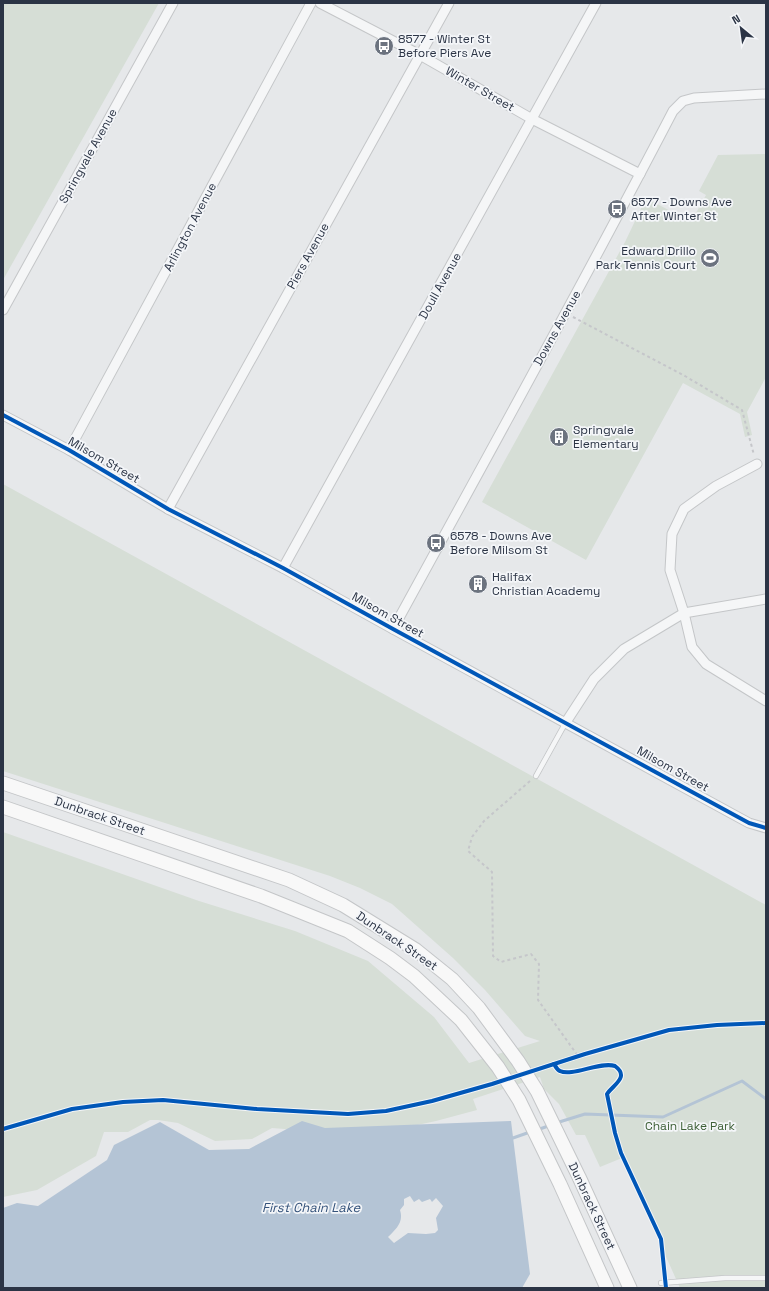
<svg xmlns="http://www.w3.org/2000/svg" width="769" height="1291" font-family="'Space Grotesk',sans-serif">
<rect width="100%" height="100%" fill="#e6e8ea"/>
<g fill="#d6ded6">
<polygon points="3,3 159,3 3,280"/>
<polygon points="766,154 766,377 747,412 752,435 745,437 740,414 683,383 586,560 482,502 625,242 646,198 691,222 706,195 699,191 718,155"/>
<polygon points="3,484 766,905 766,1288 680,1288 622,1158 600,1167 585,1135 576,1135 559,1104 544,1089 540,1077 473,1099 477,1110 436,1121 403,1128 297,1130 272,1128 252,1139 215,1141 178,1123 158,1120 150,1120 128,1132 104,1132 96,1156 37,1190 3,1197 3,832 199,901 295,931 368,961 434,1017 469,1063 540,1041 525,1036 485,990 453,958 392,904 360,888 330,876 3,771"/>
</g>
<path fill="#b4c4d5" fill-rule="evenodd" d="M302,1121L325,1128L511,1121L530,1274L522,1288H3V1208L17,1203L38,1206L107,1160L114,1145L160,1122L209,1150L249,1149ZM410,1196L414,1202L419,1199L422,1202L430,1199L432,1202L436,1198L443,1206L436,1218L438,1230L435,1233L426,1234L408,1233L394,1243L388,1237C396,1229 404,1222 400,1210L404,1205V1199Z"/>
<g fill="none" stroke-linecap="round" stroke-linejoin="round">
<g stroke="#b4c4d5" stroke-width="3">
<polyline points="556,1123 585,1114 663,1117 742,1081 766,1099"/>
<polyline points="537,1130 551,1125"/>
<polyline points="513,1138 530,1132"/>
</g>
<defs>
<g id="lane">
<polyline points="536,776 566,722"/>
<polyline points="661,1283 725,1278 766,1278"/>
</g>
<g id="street">
<polyline points="320,3 420,55 532,119 640,174"/>
<polyline points="3,310 173,3"/>
<polyline points="3,415 69,450 168,509 283,568 393,629 749,823 766,828"/>
<polyline points="69,450 311,3"/>
<polyline points="757,464 716,486 684,509 672,534 670,570 684,613 692,647 706,664 766,701"/>
<polyline points="168,509 449,3"/>
<polyline points="283,568 596,3"/>
<path d="M393,629C487,457 582,286 673,111L683,101L694,98L766,94"/>
<polyline points="566,722 594,679 624,649 684,613 766,599"/>
</g>
<g id="secondary">
<polyline points="3,783 289,880 343,905 416,950 452,979 479,1008 518,1061 537,1091 579,1177 630,1288"/>
<polyline points="3,807 261,896 348,931 390,958 414,976 461,1020 498,1067 519,1100 560,1184 607,1288"/>
</g>
</defs>
<use href="#lane" stroke="#c4c6c8" stroke-width="6"/>
<use href="#street" stroke="#c4c6c8" stroke-width="11"/>
<use href="#secondary" stroke="#c4c6c8" stroke-width="15"/>
<g stroke="#c5c6ca" stroke-width="2" stroke-dasharray="3 3" stroke-linecap="butt">
<polyline points="573,317 685,376 742,410 754,455"/>
<polyline points="530,781 484,821 472,837 468,851 492,872 493,956 501,962 531,954 539,964 538,1000 578,1056"/>
</g>
<use href="#lane" stroke="#f5f6f7" stroke-width="4.5"/>
<use href="#street" stroke="#f5f6f7" stroke-width="9"/>
<use href="#secondary" stroke="#f8f8f8" stroke-width="13"/>
<defs>
<g id="cycleway">
<polyline points="3,415 69,450 168,509 283,568 393,629 749,823 766,828"/>
<path d="M554,1064C556,1067 557,1070 560,1071C572,1077 600,1061 615,1066C630,1077 613,1085 607,1094L615,1133L621,1153L661,1239L666,1288"/>
<polyline points="3,1129 72,1109 123,1102 163,1100 257,1109 348,1114 386,1111 432,1101 492,1084 585,1054 669,1030 717,1025 766,1023"/>
</g>
</defs>
<use href="#cycleway" stroke="#f4f6f9" stroke-width="6"/>
<use href="#cycleway" stroke="#0057b8" stroke-width="4"/>
</g>
<defs>
<symbol id="bus-disc" viewBox="-11 -11 22 22"><circle r="9.5" fill="#6c737f" stroke="#f4f6f9"/><path d="M-5-6H5V4H4V6H2V4H-2V6H-4V4H-5ZM-3.5-4V0h7V-4ZM-3.5 1.2v1.5H-2V1.2ZM2 1.2v1.5H3.5V1.2Z" fill="#fff"/></symbol>
<symbol id="stadium-disc" viewBox="-11 -11 22 22"><circle r="9.5" fill="#6c737f" stroke="#f4f6f9"/><path d="M0-5a6.5 5 0 1 0 0 10a6.5 5 0 1 0 0-10ZM-3.5-1.8h7v3.6h-7Z" fill="#fff"/></symbol>
<symbol id="building-disc" viewBox="-11 -11 22 22"><circle r="9.5" fill="#6c737f" stroke="#f4f6f9"/><path d="M-4-6H4V6H1V3H-1V6H-4ZM-2.5-4.3h1.7v1.8h-1.7ZM.8-4.3h1.7v1.8H.8ZM-2.5-1h1.7V.8h-1.7ZM.8-1h1.7V.8H.8Z" fill="#fff"/></symbol>
</defs>
<g fill-rule="evenodd">
<use href="#bus-disc" x="373" y="35" width="22" height="22"/>
<use href="#bus-disc" x="606" y="198" width="22" height="22"/>
<use href="#stadium-disc" x="699" y="247" width="22" height="22"/>
<use href="#building-disc" x="548" y="426" width="22" height="22"/>
<use href="#bus-disc" x="425" y="532" width="22" height="22"/>
<use href="#building-disc" x="467" y="573" width="22" height="22"/>
</g>
<g text-anchor="middle" stroke-width="3.5" stroke-linejoin="round" paint-order="stroke">
<g font-size="12" fill="#2b3445" stroke="#f4f6f9" text-anchor="start">
<text x="398" y="43">8577 - Winter St<tspan x="398" dy="14">Before Piers Ave</tspan></text>
<text x="631" y="206">6577 - Downs Ave<tspan x="631" dy="14">After Winter St</tspan></text>
<text x="696" y="255" text-anchor="end">Edward Drillo<tspan x="696" dy="14">Park Tennis Court</tspan></text>
<text x="573" y="434">Springvale<tspan x="573" dy="14">Elementary</tspan></text>
<text x="450" y="540">6578 - Downs Ave<tspan x="450" dy="14">Before Milsom St</tspan></text>
<text x="492" y="581">Halifax<tspan x="492" dy="14">Christian Academy</tspan></text>
</g>
<g font-size="12" fill="#2b3445" stroke="#f4f6f9">
<text transform="translate(480 89) rotate(30)" y="4">Winter Street</text>
<text transform="translate(88 156) rotate(-61)" y="4">Springvale Avenue</text>
<text transform="translate(190 227) rotate(-62)" y="4">Arlington Avenue</text>
<text transform="translate(308 256) rotate(-61)" y="4">Piers Avenue</text>
<text transform="translate(440 286) rotate(-61)" y="4">Doull Avenue</text>
<text transform="translate(557 328) rotate(-61)" y="4">Downs Avenue</text>
<text transform="translate(104 460) rotate(30)" y="4">Milsom Street</text>
<text transform="translate(388 615) rotate(29)" y="4">Milsom Street</text>
<text transform="translate(673 769) rotate(29)" y="4">Milsom Street</text>
<text transform="translate(100 816) rotate(19)" y="4">Dunbrack Street</text>
<text transform="translate(397 941) rotate(34)" y="4">Dunbrack Street</text>
<text transform="translate(592 1206) rotate(65)" y="4">Dunbrack Street</text>
</g>
<g font-size="12" fill="#3f6138" stroke="#f4f6f9">
<text x="690" y="1130">Chain Lake Park</text>
</g>
<g font-size="13" font-style="italic" fill="#34527a" stroke="#f4f6f9">
<text x="311" y="1212">First Chain Lake</text>
</g>
</g>
<rect width="769" height="1291" fill="none" stroke="#2b3445" stroke-width="8"/>
<g transform="translate(741 28) rotate(331)" stroke="#f4f6f9" stroke-width="3" paint-order="stroke">
<path d="M0-3L7 15L0 10L-7 15Z" fill="#2b3445"/>
<text y="-6" font-size="11" font-weight="bold" text-anchor="middle" fill="#2b3445">N</text>
</g>
</svg>
